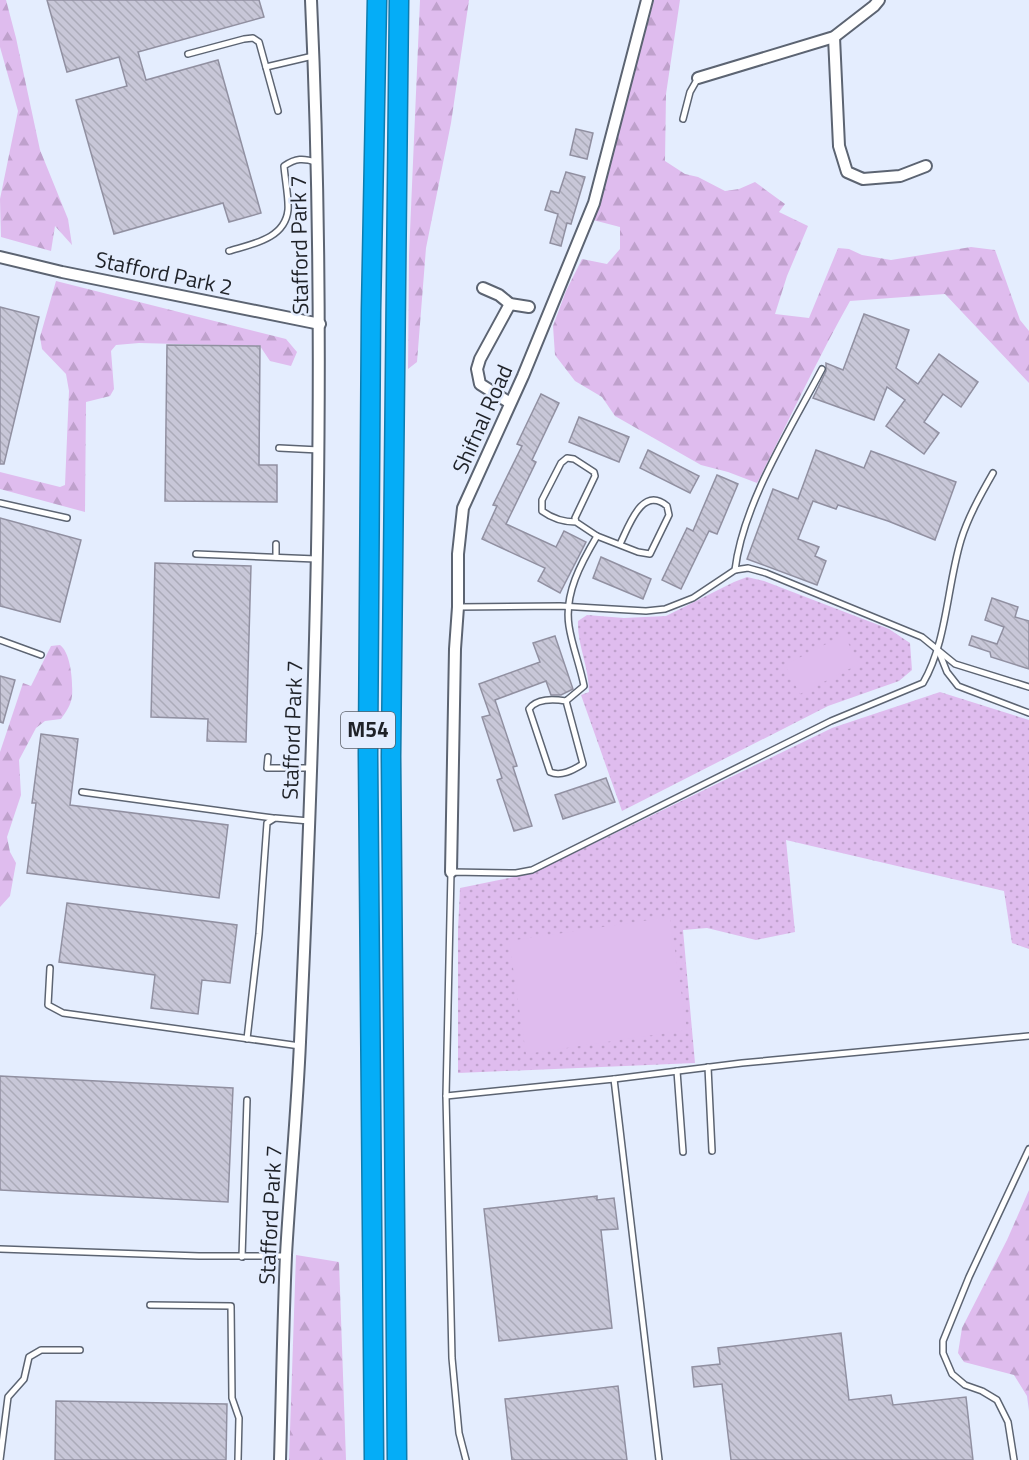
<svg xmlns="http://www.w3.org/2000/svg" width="1029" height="1460" font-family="'Titillium Web',sans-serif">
<defs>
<pattern id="forest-firs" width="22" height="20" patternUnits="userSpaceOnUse" patternTransform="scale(1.5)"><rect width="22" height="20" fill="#dfbcee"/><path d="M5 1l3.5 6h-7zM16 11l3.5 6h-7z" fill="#bfa1cc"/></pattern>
<pattern id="park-dots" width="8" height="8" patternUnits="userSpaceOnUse" patternTransform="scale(1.5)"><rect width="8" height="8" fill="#dfbcee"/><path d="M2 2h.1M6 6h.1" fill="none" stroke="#bfa1cc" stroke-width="1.8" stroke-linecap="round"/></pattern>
<pattern id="building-back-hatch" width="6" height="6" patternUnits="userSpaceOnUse" patternTransform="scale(1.5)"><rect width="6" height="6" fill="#c8c7d8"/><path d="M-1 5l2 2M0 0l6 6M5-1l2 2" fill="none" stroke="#ababb9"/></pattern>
</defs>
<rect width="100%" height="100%" fill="#e4edfe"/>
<g fill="url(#forest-firs)">
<polygon points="0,0 6,0 16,38 40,150 68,219 72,245 55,226 51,251 1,237 0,199 18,111 0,47"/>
<polygon points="420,0 469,0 451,123 426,248 417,362 408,369 409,255"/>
<path d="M654,0H680L666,94L665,161L685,174L698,177L725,191L739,189L755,182L785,204L779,212L808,226L787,276L775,314L809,318L838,248L849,249L862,255L891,260L971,247L995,250L1020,320L1029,331V383L945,294L850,301C817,360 788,422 757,483L728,472L701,465L615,416L602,397L575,381L555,355L553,326L566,291L582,259L607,264L620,249V227L593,220Z"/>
<polygon points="56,281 286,339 297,352 291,366 270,361 260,346 139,343 116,345 111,351 114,389 110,396 86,402 85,512 0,489 0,472 60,487 65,485 69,391 66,374 42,349 40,337"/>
<path d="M60,645C71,653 73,682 72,696C71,705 66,712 61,719L45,721L36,728L19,760L21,795L7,837L10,852L16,863L10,896L0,907V752L23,683L31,686L51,646Z"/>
<polygon points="1029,1190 1029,1411 1027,1396 1014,1375 964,1362 958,1353 962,1328 1007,1240"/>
<polygon points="296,1255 339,1262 346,1460 289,1460"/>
</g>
<g fill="url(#park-dots)">
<path d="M747,577L764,581L889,629L910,643L912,670L899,681L828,706L622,811L581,695L589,692C589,666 577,645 578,621L587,615L624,618L666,616L734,582Z"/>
<polygon points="940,692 1029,720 1029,949 1012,943 1004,891 786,840 795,932 756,940 707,928 683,930 695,1063 458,1073 458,930 460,888 533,873 832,728"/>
</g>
<g fill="#dfbcee">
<polygon points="844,635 859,664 800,694 785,665"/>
<polygon points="670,917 687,1030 526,1054 509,941"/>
</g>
<g fill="url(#building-back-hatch)" stroke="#9190a1" stroke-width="1.5">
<polygon points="47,0 259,0 264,17 138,52 146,80 218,60 261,213 229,222 223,203 114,234 76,100 127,86 119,57 67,72"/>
<polygon points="576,129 593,133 587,159 570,155"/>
<polygon points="566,172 585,177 571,224 567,223 561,246 550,243 558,214 545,210 551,191 559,193"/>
<polygon points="0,307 39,317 4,464 0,464"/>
<polygon points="864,314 909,330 896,368 918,384 939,354 978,382 961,407 943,394 924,422 939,433 924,454 886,426 905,400 887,387 874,420 813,398 826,371 826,363 843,370"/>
<polygon points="167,345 260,346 259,465 277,465 277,502 165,501"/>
<polygon points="541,394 559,403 532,460 536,462 506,524 556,547 564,531 586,542 560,593 538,581 545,568 482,539 497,506 493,505 522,446 517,444"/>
<polygon points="579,417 629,437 619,462 569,442"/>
<polygon points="648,450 699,476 690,493 640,468"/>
<polygon points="816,450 864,468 871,451 956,482 935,540 888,521 838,505 836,509 813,501 798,539 819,547 815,556 826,561 817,585 747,559 773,489 798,499"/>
<polygon points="717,475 738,484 717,534 709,531 681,589 662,580 687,528 693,531"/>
<polygon points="0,518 81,540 60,622 0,606"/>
<polygon points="601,557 651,579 643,599 593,578"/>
<polygon points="155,563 251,566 246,742 207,741 208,719 151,717"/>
<polygon points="992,598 1018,607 1015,617 1029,621 1029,669 991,657 990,652 969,645 972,636 997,644 1004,627 985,620"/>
<polygon points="555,636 573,689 561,695 551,695 546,681 495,700 517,766 513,767 532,826 514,831 497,780 502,778 482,717 490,715 479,684 540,662 533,643"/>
<polygon points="0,676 15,680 3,723 0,722"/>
<polygon points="41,734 78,739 70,805 228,825 219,898 27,873 36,803 32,803"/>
<polygon points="606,778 615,802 563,819 555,795"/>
<polygon points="67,903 237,925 230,983 202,980 198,1014 151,1008 155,975 59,962"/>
<polygon points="0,1076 233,1088 228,1202 0,1190"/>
<polygon points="597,1196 597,1200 614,1198 618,1229 601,1230 612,1328 499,1341 484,1209"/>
<polygon points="841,1333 849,1400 891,1395 893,1405 966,1397 973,1460 731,1460 722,1384 694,1387 692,1367 720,1364 718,1348"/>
<polygon points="618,1386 627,1460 512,1460 505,1399"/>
<polygon points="56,1401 227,1404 226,1460 55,1460"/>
</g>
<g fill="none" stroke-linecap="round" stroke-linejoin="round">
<defs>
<g id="service">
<polyline points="188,54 244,39 253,38 259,42 278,111"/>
<polyline points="266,67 313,56"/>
<polyline points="683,119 690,92 698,78"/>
<path d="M229,251C252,244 285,239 288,210C289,199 285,179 284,166C296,158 303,158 316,162"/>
<polyline points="279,448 319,450"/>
<polyline points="0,503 67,518"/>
<path d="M597,536L638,552L650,554L669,515L667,506C642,485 629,526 620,544"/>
<polyline points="196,554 316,559"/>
<polyline points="276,557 276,544"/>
<path d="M735,570C743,503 791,428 822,369"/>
<polyline points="458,607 560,606 646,611 665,609 693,598 735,570 748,568 766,573 922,637 955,664 1029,687"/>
<polyline points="0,640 41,655"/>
<polyline points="939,652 947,672 958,686 1029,713"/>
<path d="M566,701C553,699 537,698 529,709L550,772C561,777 573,770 583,764L566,701L584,686C580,665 572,646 569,626C564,594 581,563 597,536L576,522L575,518L595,476L594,472L574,459L567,458L561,463L542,500V511C553,519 563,522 576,522"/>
<polyline points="268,757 267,768 310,768"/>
<polyline points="82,792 273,818"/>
<polyline points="50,968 48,1005 63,1013 300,1046"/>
<polyline points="247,1039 259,934 267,823 275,818 309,821"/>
<polyline points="708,1067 712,1151"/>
<polyline points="677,1071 683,1152"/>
<polyline points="614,1079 742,1063 1029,1036"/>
<polyline points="446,1096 614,1079 659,1460"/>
<polyline points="0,1249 199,1256 286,1256"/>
<polyline points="242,1257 247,1100"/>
<polyline points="150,1305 231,1306 232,1398 239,1418 238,1460"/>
<polyline points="0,1460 8,1397 24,1379 29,1357 41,1350 80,1350"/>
<path d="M466,1460L459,1433L452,1358L446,1096L451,872L516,873L532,870L831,721L923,683C947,642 947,586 961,540C968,517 981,494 993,473"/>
<polyline points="1014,1460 1008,1422 997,1400 982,1391 965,1385 952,1374 943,1353 943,1341 969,1277 1029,1149"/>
</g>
<g id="minor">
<polyline points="834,37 839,146 847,172 863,179 900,176 926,166"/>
<polyline points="698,78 834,37 874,6 879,0"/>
<polyline points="0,257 62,272 320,324"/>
<polyline points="483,288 499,295 510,304 529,307"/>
<polyline points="510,304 480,359 477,369 480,384 510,403"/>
<polyline points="451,872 455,649 458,607 458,554 463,508 523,376 594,203 647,0"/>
<path d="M280,1460C282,1392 283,1323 286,1255C290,1184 297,1113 300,1042C316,695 327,347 311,0"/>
</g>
<g id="motorway">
<polyline points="374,1460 368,754 371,311 377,0"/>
<polyline points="397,1460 391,756 399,0"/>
</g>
</defs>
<use href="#service" stroke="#5c6472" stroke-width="8"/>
<use href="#minor" stroke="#5c6472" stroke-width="14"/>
<use href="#motorway" stroke="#0e7caf" stroke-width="21"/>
<use href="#service" stroke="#fff" stroke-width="5"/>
<use href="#minor" stroke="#fff" stroke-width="10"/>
<use href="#motorway" stroke="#05adf7" stroke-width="18"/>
</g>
<g text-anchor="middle" stroke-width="5" stroke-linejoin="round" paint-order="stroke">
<rect fill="#e4edfe" stroke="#5a5f68" stroke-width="1.5" x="341" y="712" width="54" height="36" rx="4.5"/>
<g font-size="21" font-weight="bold" fill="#1f2228">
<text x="368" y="737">M54</text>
</g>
<g font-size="22" fill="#1f2228" stroke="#e4edfe">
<text transform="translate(299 245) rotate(-91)" y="8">Stafford Park 7</text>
<text transform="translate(164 273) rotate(12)" y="8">Stafford Park 2</text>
<text transform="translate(482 419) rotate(-66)" y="8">Shifnal Road</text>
<text transform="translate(292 730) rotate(-88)" y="8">Stafford Park 7</text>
<text transform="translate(270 1215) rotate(-87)" y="8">Stafford Park 7</text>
</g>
</g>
</svg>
